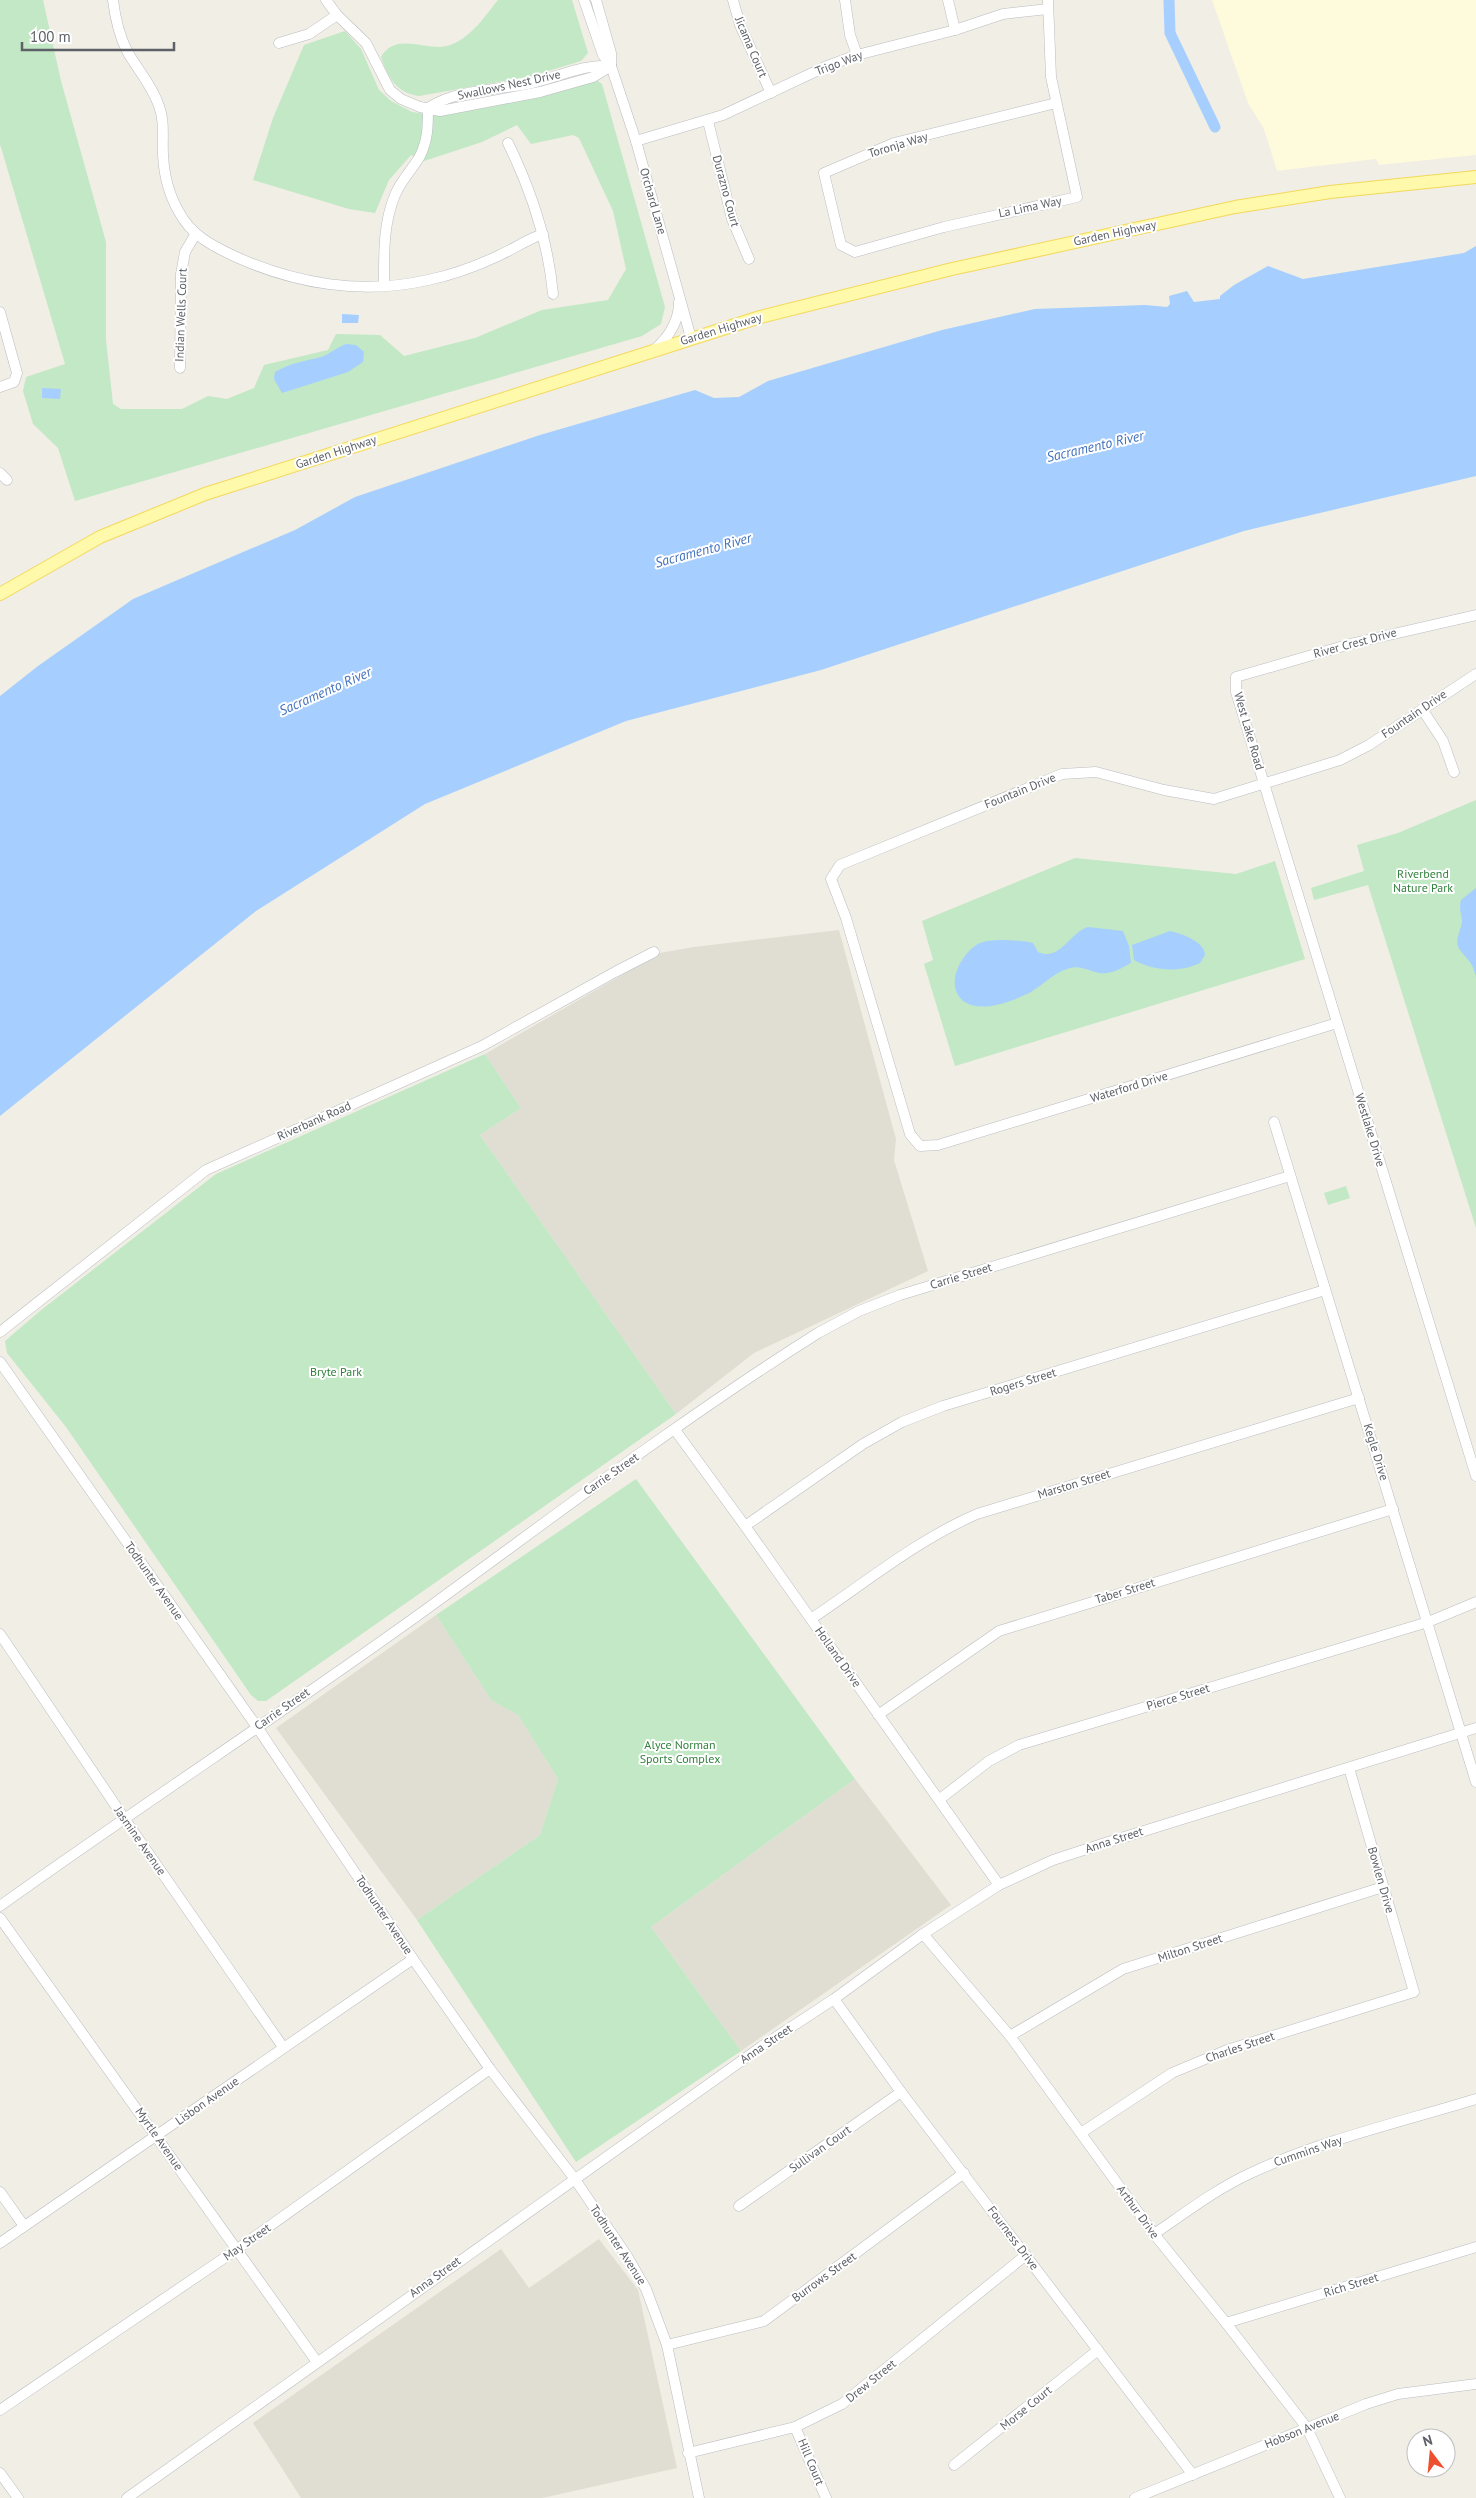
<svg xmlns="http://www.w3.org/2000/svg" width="1476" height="2498" font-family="'PT Sans',sans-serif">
<rect width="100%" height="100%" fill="#f0eee5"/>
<polygon fill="#fefadc" points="1212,0 1476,0 1476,155 1379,165 1376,159 1277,171 1264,129 1248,103"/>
<g fill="#e0ded3">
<polygon points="839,930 896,1139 894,1160 928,1271 754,1353 676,1414 480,1135 521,1108 485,1054 660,953 694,947"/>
<polygon points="436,1615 491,1700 518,1715 558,1779 540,1835 417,1920 276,1728"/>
<polygon points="855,1779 951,1905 741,2051 651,1927"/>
<polygon points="599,2239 638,2290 677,2468 542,2498 301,2498 253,2423 501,2249 529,2288"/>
</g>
<g fill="#c2e8c5">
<polygon points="0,0 43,0 61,81 106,242 106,340 113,404 121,409 182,409 208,396 227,399 254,388 264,365 328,350 336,334 380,335 404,356 475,338 542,310 608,300 626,269 613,211 579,138 573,135 531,144 517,125 482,142 424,161 411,155 389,180 375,213 349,209 253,180 273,118 304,45 345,31 361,49 379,90 391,101 412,112 439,116 591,82 598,81 602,84 665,307 661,324 642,336 75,501 58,448 33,424 23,391 26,377 65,364 0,144"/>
<path d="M498,0H572L588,53L581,61L532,76L419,96C396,93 388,77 381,57C397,29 430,55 453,44C473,35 485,16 498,0Z"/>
<polygon points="1476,800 1476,1228 1368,885 1314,900 1311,888 1364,871 1357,845 1398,833"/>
<polygon points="1075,858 1236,874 1275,861 1305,959 955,1066 924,964 933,960 922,921"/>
<polygon points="485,1054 521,1108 480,1135 676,1414 266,1701 258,1701 251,1695 66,1427 7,1353 5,1341 40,1311 216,1174"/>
<polygon points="1346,1186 1350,1198 1328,1205 1324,1193"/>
<polygon points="636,1479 855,1779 651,1927 741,2051 576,2162 417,1920 540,1835 558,1779 518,1715 491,1700 436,1615"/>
</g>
<g fill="#a6cfff">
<polygon points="1476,246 1476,476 1244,531 821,670 626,721 425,804 256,911 0,1116 0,696 38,666 133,599 295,530 355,497 540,435 695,390 714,398 739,397 768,381 942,330 1035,309 1145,305 1167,307 1170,304 1169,296 1187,291 1194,302 1220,299 1220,296 1234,285 1268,266 1303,279 1464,253"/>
<polygon points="342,314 359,315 358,323 342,323"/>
<path d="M346,344L356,345L364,352L363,362L348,372L282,393L274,379L275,372C290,363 305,361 321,357C330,354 337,347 346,344Z"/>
<polygon points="42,388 61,389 60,399 42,398"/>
<path d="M1476,888V977C1472,961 1469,962 1460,950C1453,940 1462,930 1462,920C1461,913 1459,908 1461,900Z"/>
<path d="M1088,927L1123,931L1129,946L1131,963C1121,968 1112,975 1099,973C1089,971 1081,965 1070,968C1055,972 1044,984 1031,992C1013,1001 980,1015 962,1000C944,983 963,951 980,943C991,938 1022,940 1033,943L1038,952C1060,962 1070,932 1088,927Z"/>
<path d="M1170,931C1182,934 1204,941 1205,955L1200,963C1180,973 1153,971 1134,960L1132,945Z"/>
</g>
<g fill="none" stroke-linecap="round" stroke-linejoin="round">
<polyline stroke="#a6cfff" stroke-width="11" points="1169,0 1170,33 1215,127"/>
<defs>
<g id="minor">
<path d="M113,0C115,17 119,35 127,51C137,69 152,85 159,106C165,122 162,138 163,155C164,175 169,195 179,212C191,235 211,245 234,256C295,284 362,295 428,280C452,275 477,266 500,255C515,248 528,239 543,234"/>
<polyline points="326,0 337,15 366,43 390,90 401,99 420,107 440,111 540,92 593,77 611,66"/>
<polyline points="584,0 603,55 611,66 636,141 691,338"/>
<polyline points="596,0 611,53 611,66"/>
<polyline points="733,0 740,25 771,93"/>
<polyline points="845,0 850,35 857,55"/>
<polyline points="948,0 955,30"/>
<polyline points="1048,0 1051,77 1077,197 944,227 855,252 841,245 824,173 894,143 1056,103"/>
<polyline points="279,43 309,34 337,15"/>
<path d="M428,108C457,89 499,90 532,83C559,77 583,64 611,66"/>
<polyline points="708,121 732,219 749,259"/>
<polyline points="636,141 723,115 827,66 857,55 955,30 1003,14 1048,9"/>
<path d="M508,143C532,192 548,240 553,294"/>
<path d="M384,285C384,254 383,224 395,195C401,180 412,170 420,156C428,140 428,125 428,108"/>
<polyline points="0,312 17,373 14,382 0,387"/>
<path d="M654,350C669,337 679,322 679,302"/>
<polyline points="180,368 181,274 185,252 195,235"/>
<polyline points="0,473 7,480"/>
<polyline points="1476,615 1354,643 1236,677 1236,692 1476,1476"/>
<polyline points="1422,709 1443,741 1454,772"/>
<polyline points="1337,1023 938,1145 920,1146 910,1134 846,918 831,879 840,865 1062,774 1096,772 1164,790 1214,799 1340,760 1369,745 1476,674"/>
<polyline points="1274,1122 1476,1782"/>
<polyline points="0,1332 206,1170 482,1046 615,972 654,952"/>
<polyline points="0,1362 257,1727 413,1959 490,2069 574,2178 627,2256 646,2289 667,2345 699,2498"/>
<polyline points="675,1430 745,1526 999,1885"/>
<polyline points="745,1526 863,1444 902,1422 943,1406 1325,1290"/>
<path d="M811,1619C865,1583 917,1540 977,1514L1359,1398"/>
<polyline points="0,1634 124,1818 283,2047"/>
<polyline points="878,1715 999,1631 1393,1509"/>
<polyline points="940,1799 989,1761 1019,1745 1428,1622 1476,1602"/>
<path d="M0,1906C141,1805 287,1710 428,1608C557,1514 683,1418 818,1333L859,1311L900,1295L1290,1176"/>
<polyline points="0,1918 317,2362"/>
<polyline points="923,1934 1010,2036 1154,2234 1226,2323 1307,2428 1340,2498"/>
<polyline points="834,1999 901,2092 1193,2475"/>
<polyline points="1010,2036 1123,1969 1383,1887"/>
<polyline points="1081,2133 1172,2073 1227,2050 1414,1992 1349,1768"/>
<polyline points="0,2192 24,2226"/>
<polyline points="739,2206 901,2092"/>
<path d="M1154,2234C1185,2213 1216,2189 1251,2173C1322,2140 1401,2122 1476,2099"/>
<polyline points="0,2243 413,1959"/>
<polyline points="1226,2323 1476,2247"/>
<polyline points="667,2345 764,2321 964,2173"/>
<polyline points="0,2410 236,2250 490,2069"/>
<polyline points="795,2427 826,2498"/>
<polyline points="688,2453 795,2427 842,2404 1026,2255"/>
<polyline points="954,2465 1098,2350"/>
<polyline points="0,2473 18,2498"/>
<polyline points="127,2498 761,2047 834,1999 923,1934 999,1885 1053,1860 1102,1844 1476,1728"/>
<polyline points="1135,2498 1366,2404 1398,2394 1476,2384"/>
</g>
<polyline id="major" points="0,594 100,537 205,494 760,317 952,269 1235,207 1330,192 1476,177"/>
</defs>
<use href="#minor" stroke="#babcc1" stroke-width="11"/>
<use href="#major" stroke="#f4d85a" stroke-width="14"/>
<use href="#minor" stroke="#fff" stroke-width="10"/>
<use href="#major" stroke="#fffaab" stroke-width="12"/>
</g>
<g text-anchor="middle" stroke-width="4" stroke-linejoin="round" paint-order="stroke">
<g font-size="12" fill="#5d6066" stroke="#fff">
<text transform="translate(751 47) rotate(67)" y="4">Jicama Court</text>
<text transform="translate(839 63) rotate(-21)" y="4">Trigo Way</text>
<text transform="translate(509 85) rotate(-12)" y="4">Swallows Nest Drive</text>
<text transform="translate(898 145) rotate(-17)" y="4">Toronja Way</text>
<text transform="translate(726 191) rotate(75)" y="4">Durazno Court</text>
<text transform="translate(653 201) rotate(74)" y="4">Orchard Lane</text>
<text transform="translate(1030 207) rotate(-12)" y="4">La Lima Way</text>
<text transform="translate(1115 233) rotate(-12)" y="4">Garden Highway</text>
<text transform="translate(181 315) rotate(-88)" y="4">Indian Wells Court</text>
<text transform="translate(721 329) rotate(-17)" y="4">Garden Highway</text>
<text transform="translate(336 452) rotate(-18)" y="4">Garden Highway</text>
<text transform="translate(1355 643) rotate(-15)" y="4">River Crest Drive</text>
<text transform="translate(1414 714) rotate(-34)" y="4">Fountain Drive</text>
<text transform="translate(1249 731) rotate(74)" y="4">West Lake Road</text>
<text transform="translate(1020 791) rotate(-22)" y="4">Fountain Drive</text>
<text transform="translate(1129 1087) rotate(-17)" y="4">Waterford Drive</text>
<text transform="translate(314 1121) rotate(-24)" y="4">Riverbank Road</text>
<text transform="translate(1370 1130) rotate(73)" y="4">Westlake Drive</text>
<text transform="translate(961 1276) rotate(-17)" y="4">Carrie Street</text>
<text transform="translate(1023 1382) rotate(-17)" y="4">Rogers Street</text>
<text transform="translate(1376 1452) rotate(73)" y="4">Kegle Drive</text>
<text transform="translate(611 1474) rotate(-35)" y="4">Carrie Street</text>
<text transform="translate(1074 1484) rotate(-17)" y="4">Marston Street</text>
<text transform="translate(154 1581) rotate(55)" y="4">Todhunter Avenue</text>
<text transform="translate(1125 1591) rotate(-17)" y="4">Taber Street</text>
<text transform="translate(838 1657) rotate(55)" y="4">Holland Drive</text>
<text transform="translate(1178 1697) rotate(-17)" y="4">Pierce Street</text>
<text transform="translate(282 1709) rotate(-35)" y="4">Carrie Street</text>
<text transform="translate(1114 1840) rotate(-18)" y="4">Anna Street</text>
<text transform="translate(140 1841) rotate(55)" y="4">Jasmine Avenue</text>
<text transform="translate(1381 1880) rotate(74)" y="4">Bowlen Drive</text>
<text transform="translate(384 1915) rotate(56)" y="4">Todhunter Avenue</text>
<text transform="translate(1190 1948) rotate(-18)" y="4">Milton Street</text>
<text transform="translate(766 2044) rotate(-34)" y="4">Anna Street</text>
<text transform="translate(1240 2047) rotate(-19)" y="4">Charles Street</text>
<text transform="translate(207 2101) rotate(-35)" y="4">Lisbon Avenue</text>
<text transform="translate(159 2139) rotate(55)" y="4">Myrtle Avenue</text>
<text transform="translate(820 2149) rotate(-35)" y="4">Sullivan Court</text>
<text transform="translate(1308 2151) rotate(-19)" y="4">Cummins Way</text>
<text transform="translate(1138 2212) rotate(54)" y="4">Arthur Drive</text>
<text transform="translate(1013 2238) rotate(53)" y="4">Fourness Drive</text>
<text transform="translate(247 2242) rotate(-35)" y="4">May Street</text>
<text transform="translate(618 2245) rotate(57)" y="4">Todhunter Avenue</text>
<text transform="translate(435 2277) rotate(-36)" y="4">Anna Street</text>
<text transform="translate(824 2277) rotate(-36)" y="4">Burrows Street</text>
<text transform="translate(1351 2285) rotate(-17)" y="4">Rich Street</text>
<text transform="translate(871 2381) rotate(-39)" y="4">Drew Street</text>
<text transform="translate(1026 2408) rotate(-39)" y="4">Morse Court</text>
<text transform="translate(1302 2430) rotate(-22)" y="4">Hobson Avenue</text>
<text transform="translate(811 2462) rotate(67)" y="4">Hill Court</text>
</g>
<g font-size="12" fill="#32813d" stroke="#fff">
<text x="1423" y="878">Riverbend<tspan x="1423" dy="14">Nature Park</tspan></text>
<text x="336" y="1376">Bryte Park</text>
<text x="680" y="1749">Alyce Norman<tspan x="680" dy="14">Sports Complex</tspan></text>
</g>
<g font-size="14" font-style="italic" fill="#4272bd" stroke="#fff">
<text transform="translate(1095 446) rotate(-13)" y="5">Sacramento River</text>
<text transform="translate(703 550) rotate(-15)" y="5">Sacramento River</text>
<text transform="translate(325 691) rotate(-24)" y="5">Sacramento River</text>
</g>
</g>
<g transform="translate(1431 2453) rotate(344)"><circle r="24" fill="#ffffff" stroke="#bebfc2"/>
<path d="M0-4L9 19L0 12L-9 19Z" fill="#ed502e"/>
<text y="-8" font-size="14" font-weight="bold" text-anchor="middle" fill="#5d6066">N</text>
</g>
<path d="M22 42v8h152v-8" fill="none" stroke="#5d6066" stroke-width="2.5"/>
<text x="30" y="42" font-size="15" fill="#5d6066" stroke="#ffffff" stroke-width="4" paint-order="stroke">100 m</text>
</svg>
